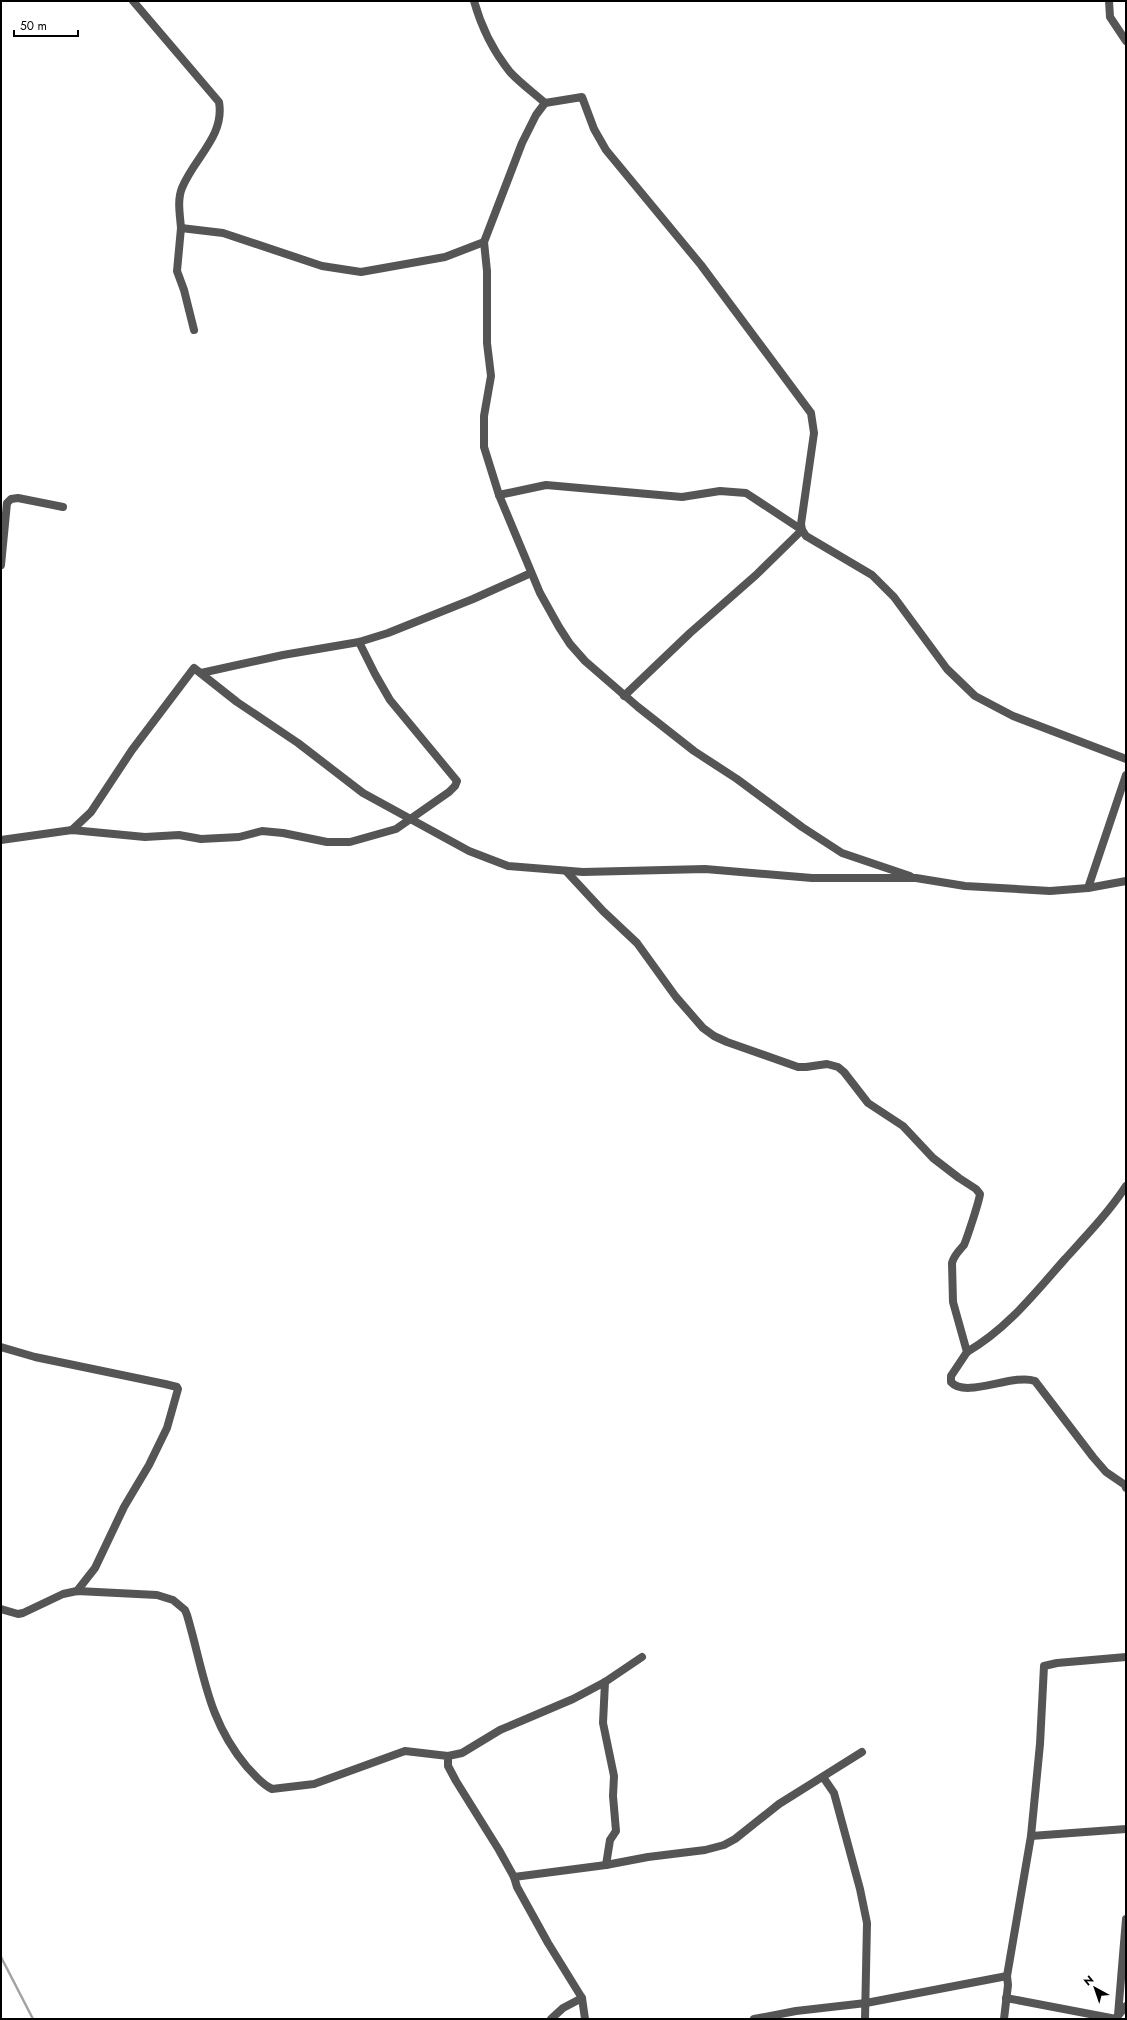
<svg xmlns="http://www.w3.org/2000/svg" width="1127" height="2020" font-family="Jost,sans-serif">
<rect width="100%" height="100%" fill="#fff"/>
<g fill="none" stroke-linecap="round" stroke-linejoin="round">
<polyline stroke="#a3a3a3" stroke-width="2.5" points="1,1957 33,2019"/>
<g stroke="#555" stroke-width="8">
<path d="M133,1L219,102C225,136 194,158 182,188C177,200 180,215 181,228"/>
<path d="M474,1C481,26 493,51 510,72C520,83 534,93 545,103L536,115L522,143L484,242L487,271V343L491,376L484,416V447L499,495L540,593L559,627L570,644L585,661L638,707L694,751L737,779L802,827L842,853L910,876"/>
<polyline points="1109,1 1110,17 1126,41"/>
<polyline points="545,103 582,97 594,129 606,150 701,265 811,413 814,433 801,524 802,530 806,536 872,575 894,597 947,669 975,696 1013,716 1126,759"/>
<polyline points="194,330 184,290 177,271 181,228 223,233 322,266 361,272 445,257 484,242"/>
<polyline points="499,495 546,485 682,497 720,491 746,493 802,530 756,575 690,633 624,696"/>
<polyline points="1,565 7,503 11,499 18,498 63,507"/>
<polyline points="201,673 283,655 359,642 388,633 473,599 531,573"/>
<polyline points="72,830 91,812 132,750 194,668 237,702 298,743 363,793 469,851 508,866 583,872 705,869 812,878 916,878 965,886 1050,891 1088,888 1126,881"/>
<polyline points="1,840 72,830 145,837 179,835 201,839 239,837 262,831 283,833 327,842 350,842 396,829 449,792 455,786 457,781 390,700 375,674 359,642"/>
<path d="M566,871L603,911L637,943L676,997L703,1028L714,1036L727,1042L798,1067H806L827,1064L838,1067L844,1072L868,1103L903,1126L933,1158L959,1178L976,1189L980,1194C979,1202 967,1238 964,1245C959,1251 954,1255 952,1263L953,1302L967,1352L951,1376V1382C966,1399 1013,1373 1035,1381L1093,1457L1106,1472L1125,1485L1126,1488"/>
<polyline points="1088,888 1126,775"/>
<polyline points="1,1347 35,1357 165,1384 177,1387 178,1389 167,1428 149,1465 124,1507 95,1568 77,1591"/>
<path d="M967,1352C1007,1329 1035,1293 1065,1259C1086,1236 1109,1212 1126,1186"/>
<path d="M1,1609L18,1614L23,1613L63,1594L77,1591L157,1595L173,1600L185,1610L187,1615C204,1672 207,1720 247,1767C255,1775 261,1784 272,1789L314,1784L405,1751L448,1756V1766L456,1781L499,1850L514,1877L517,1887L548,1943L582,1998L585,2019"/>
<polyline points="605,1682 603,1723 614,1776 613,1796 616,1831 610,1840 606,1865"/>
<polyline points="448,1756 462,1753 500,1730 573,1699 605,1682 642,1657"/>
<polyline points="823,1777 834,1793 860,1889 867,1923 865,2019"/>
<polyline points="1031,1836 1126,1829"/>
<polyline points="514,1877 606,1865 648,1857 705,1850 724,1845 735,1839 779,1804 862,1752"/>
<polyline points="1006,1998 1116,2019"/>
<polyline points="1118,2015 1126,1919"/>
<polyline points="1117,2017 1126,2006"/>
<polyline points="551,2019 563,2008 582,1998"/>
<polyline points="754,2019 796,2011 866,2003 1007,1976"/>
<polyline points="1004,2019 1008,1985 1007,1976 1031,1836 1040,1744 1044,1666 1057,1663 1126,1657"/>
</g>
</g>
<rect width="1127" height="2020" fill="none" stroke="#000000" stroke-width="4"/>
<g transform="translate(1095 1988) rotate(320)" stroke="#ffffff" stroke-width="3" paint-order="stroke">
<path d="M0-3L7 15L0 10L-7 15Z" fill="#000000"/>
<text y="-6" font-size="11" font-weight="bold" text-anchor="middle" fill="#000000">N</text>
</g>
<path d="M14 30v6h64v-6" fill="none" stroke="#000000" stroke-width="2"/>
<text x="20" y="30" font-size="12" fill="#000000" stroke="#ffffff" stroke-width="3" paint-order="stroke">50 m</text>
</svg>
